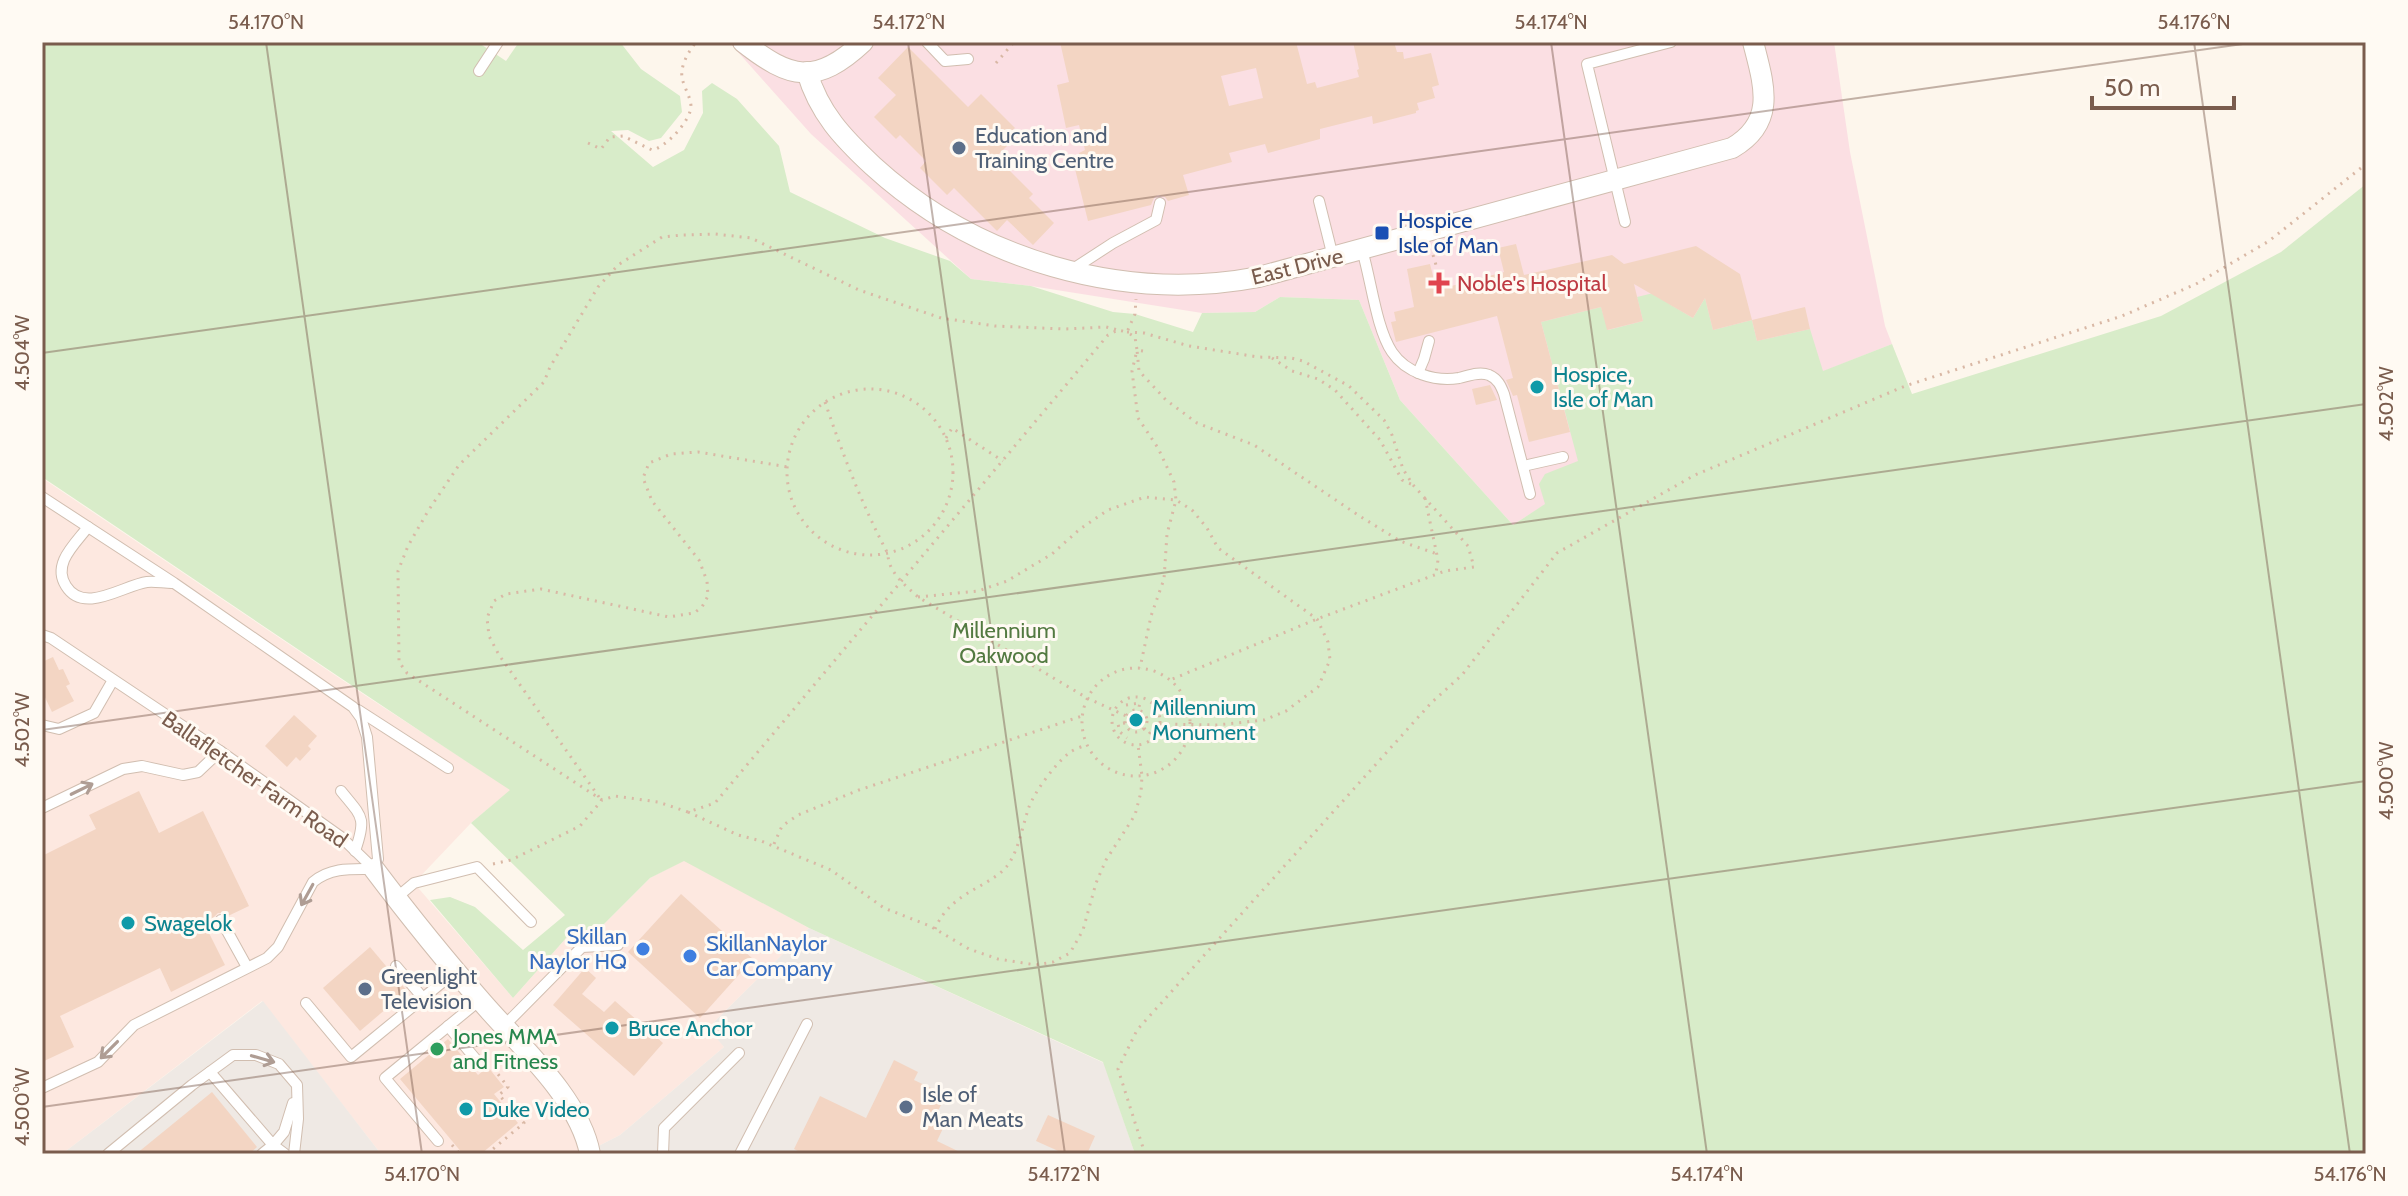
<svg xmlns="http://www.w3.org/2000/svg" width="2408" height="1196" font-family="Cabin,sans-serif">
<rect width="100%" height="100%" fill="#fdf6ec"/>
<polygon fill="#fde8e0" points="42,478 366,696 511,790 471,823 414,883 513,998 567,937 598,930 650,878 684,860 809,928 709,1027 724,1047 620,1135 583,1154 381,1154 262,1001 62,1154 42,1154"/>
<g fill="#efe9e4">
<polygon points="809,928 1104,1063 1135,1154 583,1154 620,1135 724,1047 708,1028"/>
<polygon points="263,1001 381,1154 62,1154"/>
</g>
<polygon fill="#fbdfe3" points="729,42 1834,42 1850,152 1885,326 1892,344 1704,419 1574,486 1513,525 1400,400 1359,300 1280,297 1255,312 1202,313 1031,286 971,279 811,134"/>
<path fill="#d8ecc9" d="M42,42H483L482,45L506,61L519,42H620L641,69L680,96L682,112L661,138L649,141L628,130L611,131L653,167L684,150L703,113L702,91L712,83L737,99L779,146L790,192L885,238L950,261L971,279L1031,286L1113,312L1135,314L1193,332L1202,313L1255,312L1280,297L1359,300L1400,400L1513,525L1545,504L1539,484L1545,474L1578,461L1541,322L1601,307L1608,330L1643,321L1637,297L1682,286L1671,305L1693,318L1705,298L1713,330L1752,320L1757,341L1810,329L1823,371L1892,344L1912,394L2161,316L2281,252L2366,184V1154H1135L1103,1062L809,928L684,861L650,878L598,930L567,937L513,998L430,900L450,897L475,907L523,950L565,915L471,823L510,790C353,688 198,581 42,477Z"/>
<g fill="#f3d5c3" fill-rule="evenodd">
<path d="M1060,42H1296L1307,84L1315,82L1317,88L1359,77L1357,70L1359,69L1353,42H1394L1397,52H1403L1404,59L1431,53L1439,85L1432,87L1435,98L1417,103L1419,110L1416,111V113L1373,124L1372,116L1320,129V139L1268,153L1265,144L1229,153L1232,162L1183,175L1189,195L1168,201L1165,197L1158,195L1154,198L1151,205L1088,221L1074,165L1081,163L1079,153L1085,150L1079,125L1066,128L1057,85L1069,82ZM1256,68L1263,98L1229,106L1221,76Z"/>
<polygon points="908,47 968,107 981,94 1015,128 1006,136 1012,141 996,157 1033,194 1029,198 1054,223 1033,245 1007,220 997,231 954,188 947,195 920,168 926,161 900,135 896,139 874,117 896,95 878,78"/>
<polygon points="1516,244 1524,275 1612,255 1624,264 1696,246 1740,274 1752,320 1713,330 1705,298 1693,318 1634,284 1643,321 1607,330 1601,307 1541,322 1570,432 1529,442 1517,395 1513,396 1506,380 1513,378 1497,316 1396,342 1391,322 1396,321 1394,312 1414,307 1407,269 1430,264 1434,280 1437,279 1440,289 1504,272 1498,248"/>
<polygon points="1805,307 1810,329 1757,341 1752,320"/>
<polygon points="1490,385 1497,400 1476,405 1472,389"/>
<polygon points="53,657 59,670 63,669 70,684 66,686 74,701 52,712 42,691 42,662"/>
<polygon points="294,715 317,736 308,746 311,749 300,761 296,757 287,767 265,746"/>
<polygon points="139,791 159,833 203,811 249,906 228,916 224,913 218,913 214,917 214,923 206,927 225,965 171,992 160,968 60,1016 74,1047 42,1062 42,856 96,829 89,815"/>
<polygon points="681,894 753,959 700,1018 628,952"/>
<polygon points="370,947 407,991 360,1031 323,988"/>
<polygon points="585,968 596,978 582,994 604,1012 615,1001 663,1043 634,1076 553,1005"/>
<polygon points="448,1039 478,1075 488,1067 504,1087 494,1094 518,1123 481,1154 463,1154 400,1079"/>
<polygon points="894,1060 918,1072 914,1080 946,1095 934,1119 945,1124 937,1141 964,1154 804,1154 794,1149 820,1096 866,1118"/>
<polygon points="212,1092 257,1147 249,1154 136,1154"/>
<polygon points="1048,1115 1095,1136 1087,1154 1065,1154 1036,1141"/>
</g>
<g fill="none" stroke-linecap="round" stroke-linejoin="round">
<defs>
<g id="service">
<polyline points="927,42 945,61 968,59"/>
<polyline points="479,71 498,42"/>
<polyline points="1319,201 1333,257"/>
<polyline points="1625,222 1587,64 1671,42"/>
<path d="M1362,250C1371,279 1376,328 1392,352C1406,373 1435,382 1459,378C1468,376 1479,371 1489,375C1498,379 1501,386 1504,394L1530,494"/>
<polyline points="1073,269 1113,243 1156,220 1160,203"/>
<polyline points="1418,373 1424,359 1429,341"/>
<polyline points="1523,466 1563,457"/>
<polyline points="42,497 174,583 353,707 361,718 367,737 378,859 374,869"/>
<path d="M88,527C74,545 52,564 66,586C84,615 124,585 147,582C154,581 164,583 172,583"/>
<polyline points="42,635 51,638 220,751 341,837 374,869"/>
<polyline points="358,710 448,768"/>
<polyline points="42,725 59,729 94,713 113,680"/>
<path d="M341,791C362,817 367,817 355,851"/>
<polyline points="42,808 123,769 142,766 183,775 198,772 220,751"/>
<polyline points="396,898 414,883 477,867 531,922"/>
<polyline points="221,920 247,967"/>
<polyline points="396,966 423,998"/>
<polyline points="306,1003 351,1057 456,971"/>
<polyline points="448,1026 479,1063"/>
<polyline points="503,1027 582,947 618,945"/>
<polyline points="210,1072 273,1145 284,1132 293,1103"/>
<path d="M42,1088L98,1062L134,1025L267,958L278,947L313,882C331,867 352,869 374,869"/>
<polyline points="438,1141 385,1078 480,1000"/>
<polyline points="108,1154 192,1085 233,1055 256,1055 279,1064 297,1085 298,1119 294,1154"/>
<polyline points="262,1154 273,1145 285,1154"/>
<polyline points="663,1154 664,1128 739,1053"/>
<polyline points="740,1154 807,1024"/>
</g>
<g id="minor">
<path d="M743,42C790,79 816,86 863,42"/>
<path d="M807,72C819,113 843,138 873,166C976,260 1122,303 1259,277L1732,148C1777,122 1764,85 1753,42"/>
<path d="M374,869C408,914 444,959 482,1002C518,1044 580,1098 590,1154"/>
</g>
</defs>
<use href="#service" stroke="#d1beb0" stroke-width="12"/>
<use href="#minor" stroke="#d1beb0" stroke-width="22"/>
<g stroke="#d9b8a5" stroke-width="3" stroke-dasharray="2 6" stroke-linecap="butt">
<polyline points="996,63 1014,42"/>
<path d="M588,143L601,149L610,137L623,136L652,150C665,148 691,121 691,106C690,93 680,83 682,70C684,59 690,50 696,42"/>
<polyline points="1433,255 1442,285"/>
<polyline points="1127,332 1144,333 1189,346 1258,357 1291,358 1303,361 1349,386 1384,420 1392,435 1403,469 1413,485 1468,546 1474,567 1445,571 1317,619 1170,680"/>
<polyline points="1130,334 1135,337 1137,350 1132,371 1138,418 1158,448 1174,482 1176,500 1167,534 1164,579 1151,616 1140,668"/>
<polyline points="1143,351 1137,350 1139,371 1166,400 1197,423 1254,445 1358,515 1400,541 1437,554"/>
<polyline points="1272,358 1292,371 1318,379 1335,390 1380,440 1402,480 1413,485"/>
<circle cx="870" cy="472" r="83"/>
<path d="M825,402C843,455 862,505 888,554C888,572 905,585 918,597L1087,698L1133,719"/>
<polyline points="946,438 952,428 1003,461"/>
<polyline points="1425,498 1438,560 1436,573"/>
<polyline points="918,597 978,591 1007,581 1052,554 1080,529 1108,510 1145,497 1176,500 1192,510 1207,528 1218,548 1317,619 1328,642 1330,660 1318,687 1286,711 1264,720 1217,725 1159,724"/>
<circle cx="1136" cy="722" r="54"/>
<circle cx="1136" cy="721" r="24"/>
<polyline points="1126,705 1140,703 1138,711"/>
<circle cx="1136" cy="721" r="11"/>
<polyline points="1125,723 1118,724 1120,732 1127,738"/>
<polyline points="1144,728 1149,734 1154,728 1155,721"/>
<polyline points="599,797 499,655 489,636 487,618 494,601 506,594 541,589 669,617 694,613 702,607 708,596 707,581 699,560 652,501 643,478 649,463 671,454 698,452 788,467"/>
<polyline points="602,800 407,673 399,662 398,571 408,546 428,511 459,465 544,382 550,367 598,287 618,265 662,237 682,235 715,234 751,238 859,290 941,318 995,326 1064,329 1106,327 1118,330"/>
<polyline points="688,812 738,835 761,841 831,870 884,908 930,926 969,949 998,959 1036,965 1053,962 1070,953 1083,930 1096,883 1106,860 1135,815 1141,792 1142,776 1138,745"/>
<polyline points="774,844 782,826 798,815 859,790 1082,716"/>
<polyline points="493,864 511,860 580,826 602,800 615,796 658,802 688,812 715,803 1108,335 1118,330 1127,332 1135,314 1136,299"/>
<path d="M935,929C952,888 997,887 1011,860C1020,844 1023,824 1029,807C1035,791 1056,763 1069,753C1074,749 1081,747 1086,745"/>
<polyline points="452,1145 460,1154"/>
<polyline points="487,1154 524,1123 499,1095 508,1087 494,1069"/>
<polyline points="1145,1154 1118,1069 1137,1030 1431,703 1462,675 1557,553 1695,475 1905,386 2122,316 2196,284 2269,241 2366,164"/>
</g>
<use href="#service" stroke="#fff" stroke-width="10"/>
<use href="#minor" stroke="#fff" stroke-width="20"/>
</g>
<defs><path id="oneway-shaft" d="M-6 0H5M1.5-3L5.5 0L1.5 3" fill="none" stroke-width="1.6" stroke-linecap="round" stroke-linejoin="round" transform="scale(2)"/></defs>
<g stroke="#af9d94">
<use href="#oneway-shaft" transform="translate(82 789) rotate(-26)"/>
<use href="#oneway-shaft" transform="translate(307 895) rotate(119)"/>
<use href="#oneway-shaft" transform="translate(109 1050) rotate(135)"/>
<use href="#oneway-shaft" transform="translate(263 1059) rotate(16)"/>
</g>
<path fill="none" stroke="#7a5c4d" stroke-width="2" stroke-opacity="0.45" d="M266,42L422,1154M908,42L1065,1154M1551,42L1707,1154M2194,42L2350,1154M42,353L2257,42M42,730L2366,404M42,1107L2366,781"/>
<g fill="#5c6f8a" stroke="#fffaf3" stroke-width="3">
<circle cx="959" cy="148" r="8"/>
<circle cx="365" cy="989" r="8"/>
<circle cx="906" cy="1107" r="8"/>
</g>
<rect fill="#1a4fb4" stroke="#fffaf3" stroke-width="3" x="1374" y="225" width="16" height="16" rx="4"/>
<path fill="#e0444e" stroke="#fffaf3" stroke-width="3" d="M1435 271h8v8h8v8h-8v8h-8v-8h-8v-8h8z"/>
<g fill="#0f9aa8" stroke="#fffaf3" stroke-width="3">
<circle cx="1537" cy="387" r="8"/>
<circle cx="1136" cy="720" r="8"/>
<circle cx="128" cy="923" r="8"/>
<circle cx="612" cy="1028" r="8"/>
<circle cx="466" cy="1109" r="8"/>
</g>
<g fill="#3f7fe0" stroke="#fffaf3" stroke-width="3">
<circle cx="643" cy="949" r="8"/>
<circle cx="690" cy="956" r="8"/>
</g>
<circle fill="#2e9e5b" stroke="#fffaf3" stroke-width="3" cx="437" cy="1049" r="8"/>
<g text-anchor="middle" stroke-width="6" stroke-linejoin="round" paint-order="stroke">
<g font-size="22" fill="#4e5e75" stroke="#fffaf3" text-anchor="start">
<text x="975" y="143">Education and<tspan x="975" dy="25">Training Centre</tspan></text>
<text x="381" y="984">Greenlight<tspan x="381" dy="25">Television</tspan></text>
<text x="922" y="1102">Isle of<tspan x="922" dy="25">Man Meats</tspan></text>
</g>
<g font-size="22" fill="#164399" stroke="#fffaf3" text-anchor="start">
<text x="1398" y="228">Hospice<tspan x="1398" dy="25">Isle of Man</tspan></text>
</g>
<g font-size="22" fill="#7a5c4d" stroke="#fffaf3">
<text transform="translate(1297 266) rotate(-14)" y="8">East Drive</text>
<text transform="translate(255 779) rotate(35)" y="8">Ballafletcher Farm Road</text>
</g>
<g font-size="22" fill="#be3a42" stroke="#fffaf3" text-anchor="start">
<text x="1457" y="291">Noble's Hospital</text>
</g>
<g font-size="22" fill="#0d838f" stroke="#fffaf3" text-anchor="start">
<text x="1553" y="382">Hospice,<tspan x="1553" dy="25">Isle of Man</tspan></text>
<text x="1152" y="715">Millennium<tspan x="1152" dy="25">Monument</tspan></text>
<text x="144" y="931">Swagelok</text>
<text x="628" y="1036">Bruce Anchor</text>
<text x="482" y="1117">Duke Video</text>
</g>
<g font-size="22" fill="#537a41" stroke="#fffaf3">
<text x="1004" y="638">Millennium<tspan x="1004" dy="25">Oakwood</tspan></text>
</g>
<g font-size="22" fill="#366cbe" stroke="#fffaf3" text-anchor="end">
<text x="627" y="944">Skillan<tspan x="627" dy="25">Naylor HQ</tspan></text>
<text x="706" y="951" text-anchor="start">SkillanNaylor<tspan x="706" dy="25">Car Company</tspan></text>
</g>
<g font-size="22" fill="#27864d" stroke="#fffaf3" text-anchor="start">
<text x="453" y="1044">Jones MMA<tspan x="453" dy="25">and Fitness</tspan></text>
</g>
</g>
<rect width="2408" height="1196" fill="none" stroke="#fffaf3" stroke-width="88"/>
<path d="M2092 96v12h142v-12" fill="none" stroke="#7a5c4d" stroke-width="4"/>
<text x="2104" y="96" font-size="24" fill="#7a5c4d" stroke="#fffaf3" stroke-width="6" paint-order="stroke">50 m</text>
<rect x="44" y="44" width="2320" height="1108" fill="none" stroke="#7a5c4d" stroke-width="3"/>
<g font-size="20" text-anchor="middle" fill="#7a5c4d">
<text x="266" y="29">54.170°N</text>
<text x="909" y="29">54.172°N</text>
<text x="1551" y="29">54.174°N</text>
<text x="2194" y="29">54.176°N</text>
<text transform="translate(22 353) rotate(-90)" y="7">4.504°W</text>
<text transform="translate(2386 404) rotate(-90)" y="7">4.502°W</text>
<text transform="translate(22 730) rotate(-90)" y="7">4.502°W</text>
<text transform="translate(2386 781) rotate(-90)" y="7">4.500°W</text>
<text transform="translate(22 1107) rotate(-90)" y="7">4.500°W</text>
<text x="422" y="1181">54.170°N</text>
<text x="1064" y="1181">54.172°N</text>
<text x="1707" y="1181">54.174°N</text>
<text x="2350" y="1181">54.176°N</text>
</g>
</svg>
